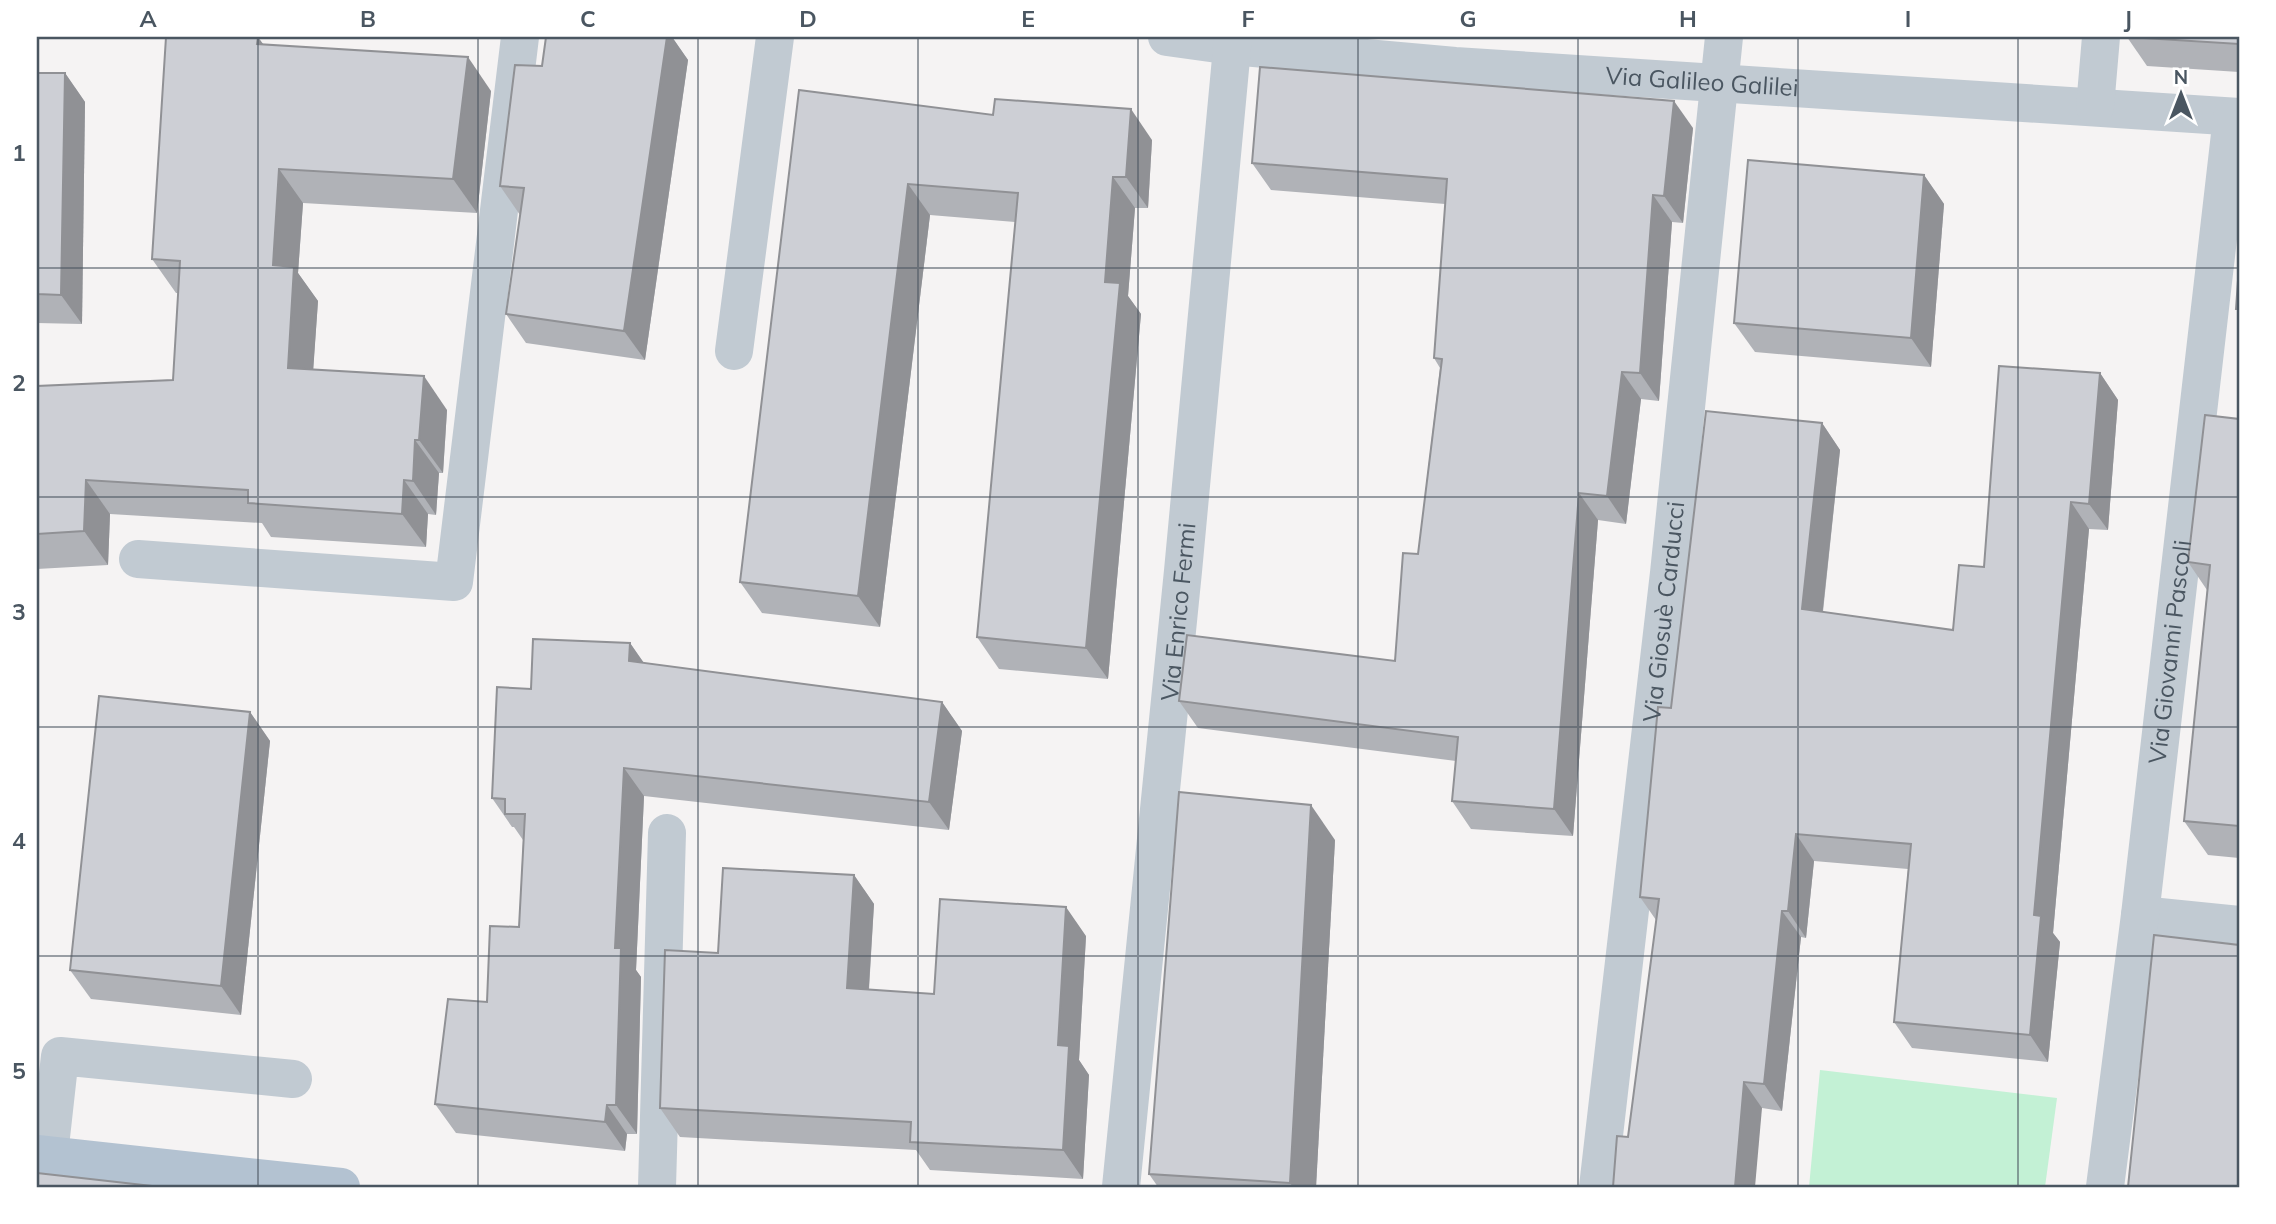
<svg xmlns="http://www.w3.org/2000/svg" width="2276" height="1224" font-family="Mulish,sans-serif">
<rect width="100%" height="100%" fill="#f5f3f3"/>
<polygon fill="#c3f1d5" points="1820,1070 2057,1098 2045,1187 1809,1187"/>
<g fill="none" stroke-linecap="round" stroke-linejoin="round">
<g stroke="#c1cad2" stroke-width="38">
<path id="s1" d="M1167,37L1232,46L1455,66L2239,117"/>
<polyline points="2095,107 2101,37"/>
<polyline points="734,351 775,37"/>
<polyline points="138,559 454,582 520,37"/>
<polyline points="2140,915 2239,925"/>
<polyline points="49,1155 60,1056 293,1079"/>
<polyline points="657,1187 667,833"/>
<path id="s2" d="M1121,1187L1183,571L1233,37"/>
<path id="s3" d="M1598,1187L1669,573L1724,37"/>
<path id="s4" d="M2105,1187L2140,915L2232,117"/>
</g>
<polyline stroke="#b3c2d1" stroke-width="38" points="37,1154 341,1187"/>
</g>
<g fill="#b0b2b7">
<polygon points="546,37 672,37 688,60 645,360 526,343 506,314 520,215 500,186 542,66"/>
<polygon points="2127,37 2239,37 2239,72 2147,66"/>
<polygon points="263,44 491,91 477,213 303,203 298,273 318,301 313,370 447,410 443,473 439,473 436,515 428,514 426,547 271,537 262,523 110,514 108,565 37,569 37,386 173,380 178,293 176,293 152,259"/>
<polygon points="37,73 65,73 85,102 82,324 37,323"/>
<polygon points="799,90 1152,140 1148,208 1135,208 1128,296 1141,314 1108,679 999,669 977,637 1015,222 930,215 880,627 762,613 740,582"/>
<polygon points="1693,128 1683,223 1672,222 1659,401 1641,399 1626,524 1598,520 1573,836 1471,829 1452,801 1456,761 1198,728 1179,701 1395,661 1418,554 1440,368 1434,358 1445,204 1271,190 1252,163"/>
<polygon points="1924,175 1944,204 1931,367 1755,352 1734,323"/>
<polygon points="2100,373 2118,400 2108,530 2089,529 2053,933 2060,942 2048,1062 1912,1048 1894,1022 1908,869 1814,861 1806,938 1801,937 1782,1111 1762,1108 1628,1137 1656,920 1640,897 1671,708 1822,423 1840,450 1823,612 1953,630 1984,567"/>
<polygon points="2239,419 2239,858 2208,855 2184,821 2207,590 2188,562"/>
<polygon points="630,643 644,663 942,702 962,731 949,830 644,796 636,970 641,977 637,1134 627,1134 625,1151 456,1133 435,1104 487,1002 519,927 523,840 514,827 512,827 492,798 531,689"/>
<polygon points="250,712 270,741 241,1015 91,999 70,970"/>
<polygon points="1335,840 1316,1187 1158,1187 1149,1174"/>
<polygon points="854,875 874,904 869,990 934,994 1086,936 1079,1060 1089,1075 1083,1179 930,1170 916,1150 680,1137 660,1108 718,953"/>
</g>
<g fill="#909195">
<polygon points="258,37 282,70 257,44"/>
<polygon points="667,37 672,37 688,60 645,360 624,331"/>
<polygon points="468,57 491,91 477,213 453,179"/>
<polygon points="65,73 85,102 82,324 61,295"/>
<polygon points="1674,101 1693,128 1683,223 1664,196"/>
<polygon points="1131,109 1152,140 1148,208 1126,177"/>
<polygon points="279,169 303,203 298,273 318,301 311,402 288,368 273,265"/>
<polygon points="1924,175 1944,204 1931,367 1911,338"/>
<polygon points="1113,177 1135,208 1128,296 1141,314 1108,679 1086,648 1105,282"/>
<polygon points="908,184 930,215 880,627 858,596"/>
<polygon points="1653,195 1672,222 1659,401 1640,373"/>
<polygon points="1622,372 1641,399 1626,524 1607,496"/>
<polygon points="2100,373 2118,400 2108,530 2089,504"/>
<polygon points="424,376 447,410 443,473 419,440"/>
<polygon points="1822,423 1840,450 1820,636 1802,609"/>
<polygon points="415,440 439,473 436,515 413,481"/>
<polygon points="86,480 110,514 108,565 84,531"/>
<polygon points="404,480 428,514 426,547 402,514"/>
<polygon points="1579,493 1598,520 1573,836 1554,809"/>
<polygon points="2071,502 2089,529 2053,933 2060,942 2048,1062 2030,1035 2034,915"/>
<polygon points="630,643 650,672 629,661"/>
<polygon points="942,702 962,731 949,830 929,802"/>
<polygon points="250,712 270,741 241,1015 221,986"/>
<polygon points="624,768 644,796 636,970 641,977 637,1134 616,1105 615,948"/>
<polygon points="1311,805 1335,840 1316,1187 1293,1187 1290,1183"/>
<polygon points="1796,834 1814,861 1806,938 1788,911"/>
<polygon points="854,875 874,904 867,1017 847,988"/>
<polygon points="1066,907 1086,936 1079,1060 1089,1075 1083,1179 1063,1150 1058,1045"/>
<polygon points="1782,911 1801,937 1782,1111 1764,1084"/>
<polygon points="1744,1082 1762,1108 1755,1187 1735,1187"/>
<polygon points="607,1105 627,1134 625,1151 605,1122"/>
</g>
<g fill="#cdcfd5" stroke="#909195" stroke-width="2">
<polygon points="166,37 258,37 257,44 468,57 453,179 279,169 273,265 294,267 288,368 424,376 419,440 415,440 413,481 404,480 402,514 248,503 248,490 86,480 84,531 37,534 37,386 173,380 180,261 152,259"/>
<polygon points="546,37 667,37 624,331 506,314 524,188 500,186 515,65 542,66"/>
<polygon points="2127,37 2239,37 2239,44"/>
<polygon points="1260,67 1674,101 1664,196 1653,195 1640,373 1622,372 1607,496 1579,493 1554,809 1452,801 1458,737 1179,701 1187,635 1395,661 1403,553 1418,554 1442,359 1434,358 1447,179 1252,163"/>
<polygon points="37,73 65,73 61,295 37,294"/>
<polygon points="799,90 993,115 995,99 1131,109 1126,177 1113,177 1105,282 1120,283 1086,648 977,637 1018,193 908,184 858,596 740,582"/>
<polygon points="1748,160 1924,175 1911,338 1734,323"/>
<polygon points="2239,266 2239,309 2236,309"/>
<polygon points="1999,366 2100,373 2089,504 2071,502 2034,915 2041,916 2030,1035 1894,1022 1911,844 1796,834 1788,911 1782,911 1764,1084 1744,1082 1735,1187 1613,1187 1617,1136 1628,1137 1659,899 1640,897 1658,707 1671,708 1706,411 1822,423 1802,609 1953,630 1959,565 1984,567"/>
<polygon points="2205,415 2239,419 2239,826 2184,821 2210,565 2188,562"/>
<polygon points="533,639 630,643 629,661 942,702 929,802 624,768 615,948 621,948 616,1105 607,1105 605,1122 435,1104 448,999 487,1002 490,926 519,927 525,814 505,814 505,799 492,798 497,687 531,689"/>
<polygon points="99,696 250,712 221,986 70,970"/>
<polygon points="1179,792 1311,805 1290,1183 1149,1174"/>
<polygon points="723,868 854,875 847,988 934,994 940,899 1066,907 1058,1045 1069,1046 1063,1150 910,1142 911,1122 660,1108 665,950 718,953"/>
<polygon points="2154,935 2239,945 2239,1187 2128,1187"/>
<polygon points="37,1173 161,1187 37,1187"/>
</g>
<path fill="none" stroke="#4a5661" stroke-width="2" stroke-opacity="0.55" d="M258,37V1187M478,37V1187M698,37V1187M918,37V1187M1138,37V1187M1358,37V1187M1578,37V1187M1798,37V1187M2018,37V1187M37,268H2239M37,497H2239M37,727H2239M37,956H2239"/>
<g text-anchor="middle" stroke-width="5" stroke-linejoin="round" paint-order="stroke">
<g font-size="24" fill="#4a5661" stroke="#fff">
<text dy="8" stroke="none"><textPath href="#s1" startOffset="537">Via Galileo Galilei</textPath></text>
<text dy="8" stroke="none"><textPath href="#s2" startOffset="578">Via Enrico Fermi</textPath></text>
<text dy="8" stroke="none"><textPath href="#s3" startOffset="579">Via Giosuè Carducci</textPath></text>
<text dy="8" stroke="none"><textPath href="#s4" startOffset="539">Via Giovanni Pascoli</textPath></text>
</g>
</g>
<rect width="2276" height="1224" fill="none" stroke="#ffffff" stroke-width="77"/>
<g transform="translate(2181 94)" stroke="#ffffff" stroke-width="5" paint-order="stroke">
<path d="M0-5L12 26L0 18L-12 26Z" fill="#4a5661"/>
<text y="-10" font-size="19" font-weight="bold" text-anchor="middle" fill="#4a5661">N</text>
</g>
<rect x="38" y="38" width="2200" height="1148" fill="none" stroke="#4a5661" stroke-width="2.5"/>
<g font-size="23" text-anchor="middle" font-weight="bold" fill="#4a5661">
<text x="148" y="27">A</text>
<text x="368" y="27">B</text>
<text x="588" y="27">C</text>
<text x="808" y="27">D</text>
<text x="1028" y="27">E</text>
<text x="1248" y="27">F</text>
<text x="1468" y="27">G</text>
<text x="1688" y="27">H</text>
<text x="1908" y="27">I</text>
<text x="2128" y="27">J</text>
<text x="19" y="161">1</text>
<text x="19" y="391">2</text>
<text x="19" y="620">3</text>
<text x="19" y="849">4</text>
<text x="19" y="1079">5</text>
</g>
</svg>
